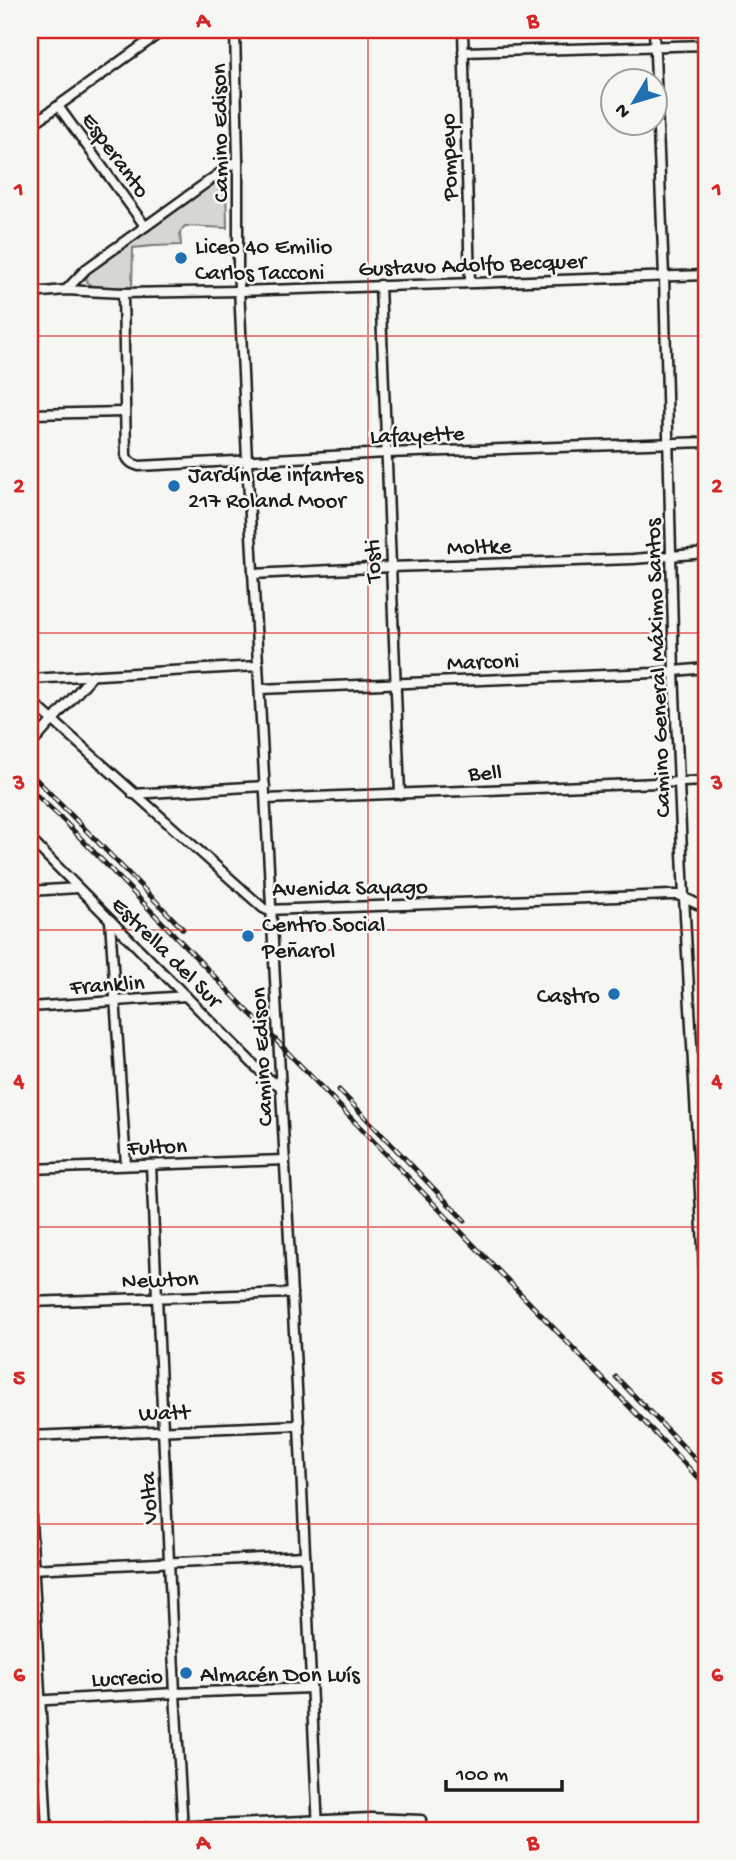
<svg xmlns="http://www.w3.org/2000/svg" width="736" height="1860" font-family="'Gochi Hand',sans-serif">
<rect width="100%" height="100%" fill="#f6f6f2"/>
<filter id="ink" filterUnits="userSpaceOnUse"><feTurbulence type="fractalNoise" baseFrequency=".0143" numOctaves="2"/><feDisplacementMap in="SourceGraphic" scale="14" xChannelSelector="R" yChannelSelector="G"/><feConvolveMatrix kernelMatrix="1 2 1 2 8 2 1 2 1" color-interpolation-filters="sRGB"/></filter>
<g filter="url(#ink)">
<path fill="#d6d6d2" stroke="#797977" stroke-width="2" d="M218,180L223,181L226,185L227,228L185,226L180,232L181,245L152,246L133,248L132,287L99,289C92,288 88,285 86,279L90,271L212,183Z"/>
<g fill="none" stroke-linecap="round" stroke-linejoin="round">
<defs>
<g id="minor">
<polyline points="235,30 238,160 238,266 247,460 299,1425 318,1830"/>
<polyline points="463,30 470,282"/>
<polyline points="654,30 664,276 674,671 684,897 706,1303"/>
<polyline points="463,52 706,45"/>
<polyline points="58,106 145,226"/>
<polyline points="30,126 164,30"/>
<polyline points="380,285 400,794"/>
<polyline points="66,290 86,269 238,160"/>
<polyline points="30,293 66,290 123,293 239,291 706,275"/>
<path d="M123,293L126,456C129,462 132,464 139,466L387,453L706,442"/>
<polyline points="30,414 125,412"/>
<polyline points="253,574 391,567 633,559 706,553"/>
<polyline points="30,679 258,666"/>
<polyline points="260,689 654,673 706,668"/>
<polyline points="30,700 263,908 267,910 671,895 678,895 706,908"/>
<polyline points="30,746 93,675"/>
<polyline points="133,794 265,786"/>
<polyline points="266,799 706,781"/>
<polyline points="30,839 265,1076 281,1087"/>
<polyline points="30,891 78,888"/>
<polyline points="110,920 126,1165"/>
<polyline points="30,1007 186,996"/>
<polyline points="151,1165 175,1693 183,1830"/>
<polyline points="30,1169 285,1160"/>
<polyline points="30,1302 292,1293"/>
<polyline points="30,1436 299,1425"/>
<polyline points="30,1499 47,1830"/>
<polyline points="30,1569 305,1556"/>
<polyline points="30,1701 175,1693 311,1688"/>
<polyline points="103,1830 371,1818 421,1820"/>
</g>
</defs>
<use href="#minor" stroke="#1c1c1c" stroke-width="13"/>
<use href="#minor" stroke="#f6f6f2" stroke-width="8"/>
<defs>
<g id="rail">
<polyline points="30,773 183,929"/>
<polyline points="30,789 60,817 189,950 706,1486"/>
<polyline points="339,1090 465,1221"/>
<polyline points="616,1377 706,1470"/>
</g>
</defs>
<use href="#rail" stroke="#1c1c1c" stroke-width="5"/>
<use href="#rail" stroke="#f6f6f2" stroke-width="2.5" stroke-dasharray="8" stroke-linecap="butt"/>
</g>
</g>
<path fill="none" stroke="#d62828" stroke-width="2" stroke-opacity="0.55" d="M368,30V1830M30,336H706M30,633H706M30,930H706M30,1227H706M30,1524H706"/>
<g fill="#1f6fb2" stroke="#f6f6f2" stroke-width="2.5">
<circle cx="181" cy="258" r="7"/>
<circle cx="174" cy="486" r="7"/>
<circle cx="248" cy="936" r="7"/>
<circle cx="614" cy="994" r="7"/>
<circle cx="186" cy="1673" r="7"/>
</g>
<g text-anchor="middle" stroke-width="5" stroke-linejoin="round" paint-order="stroke">
<g font-size="23" fill="#1c1c1c" stroke="#f6f6f2">
<text transform="translate(218 133) rotate(-91)" y="8">Camino Edison</text>
<text transform="translate(117 154) rotate(54)" y="8">Esperanto</text>
<text transform="translate(447 157) rotate(-92)" y="8">Pompeyo</text>
<text transform="translate(472 263) rotate(-2)" y="8">Gustavo Adolfo Becquer</text>
<text transform="translate(417 433) rotate(-2)" y="8">Lafayette</text>
<text transform="translate(479 545) rotate(-2)" y="8">Moltke</text>
<text transform="translate(371 561) rotate(-92)" y="8">Tosti</text>
<text transform="translate(483 660) rotate(-2)" y="8">Marconi</text>
<text transform="translate(656 668) rotate(-92)" y="8">Camino General Máximo Santos</text>
<text transform="translate(485 771) rotate(-2)" y="8">Bell</text>
<text transform="translate(350 886) rotate(-1)" y="8">Avenida Sayago</text>
<text transform="translate(168 951) rotate(45)" y="8">Estrella del Sur</text>
<text transform="translate(107 983) rotate(-4)" y="8">Franklin</text>
<text transform="translate(260 1057) rotate(-93)" y="8">Camino Edison</text>
<text transform="translate(157 1145) rotate(-2)" y="8">Fulton</text>
<text transform="translate(160 1278) rotate(-2)" y="8">Newton</text>
<text transform="translate(164 1411) rotate(-2)" y="8">Watt</text>
<text transform="translate(147 1498) rotate(-93)" y="8">Volta</text>
<text transform="translate(127 1676) rotate(-3)" y="8">Lucrecio</text>
</g>
<g font-size="23" fill="#1c1c1c" stroke="#f6f6f2" text-anchor="start">
<text x="195" y="253">Liceo 40 Emilio<tspan x="195" dy="26">Carlos Tacconi</tspan></text>
<text x="188" y="481">Jardín de infantes<tspan x="188" dy="26">217 Roland Moor</tspan></text>
<text x="262" y="931">Centro Social<tspan x="262" dy="26">Peñarol</tspan></text>
<text x="600" y="1002" text-anchor="end">Castro</text>
<text x="200" y="1681">Almacén Don Luís</text>
</g>
</g>
<rect width="736" height="1860" fill="none" stroke="#f6f6f2" stroke-width="77"/>
<g transform="translate(634 102) rotate(232)"><circle r="33" fill="#f6f6f2" stroke="#9f9f9c" stroke-width="2"/>
<path d="M0-5L12 26L0 18L-12 26Z" fill="#1f6fb2"/>
<text y="-10" font-size="19" font-weight="bold" text-anchor="middle" fill="#1c1c1c">N</text>
</g>
<path d="M446 1780v10h116v-10" fill="none" stroke="#1c1c1c" stroke-width="3.5"/>
<text x="456" y="1780" font-size="21" fill="#1c1c1c" stroke="#f6f6f2" stroke-width="5" paint-order="stroke">100 m</text>
<rect x="38" y="38" width="660" height="1784" fill="none" stroke="#d62828" stroke-width="2.5"/>
<g font-size="23" text-anchor="middle" font-weight="bold" fill="#d62828">
<text x="203" y="27">A</text>
<text x="533" y="27">B</text>
<text x="19" y="195">1</text>
<text x="717" y="195">1</text>
<text x="19" y="492">2</text>
<text x="717" y="492">2</text>
<text x="19" y="789">3</text>
<text x="717" y="789">3</text>
<text x="19" y="1087">4</text>
<text x="717" y="1087">4</text>
<text x="19" y="1384">5</text>
<text x="717" y="1384">5</text>
<text x="19" y="1681">6</text>
<text x="717" y="1681">6</text>
<text x="203" y="1849">A</text>
<text x="533" y="1849">B</text>
</g>
</svg>
